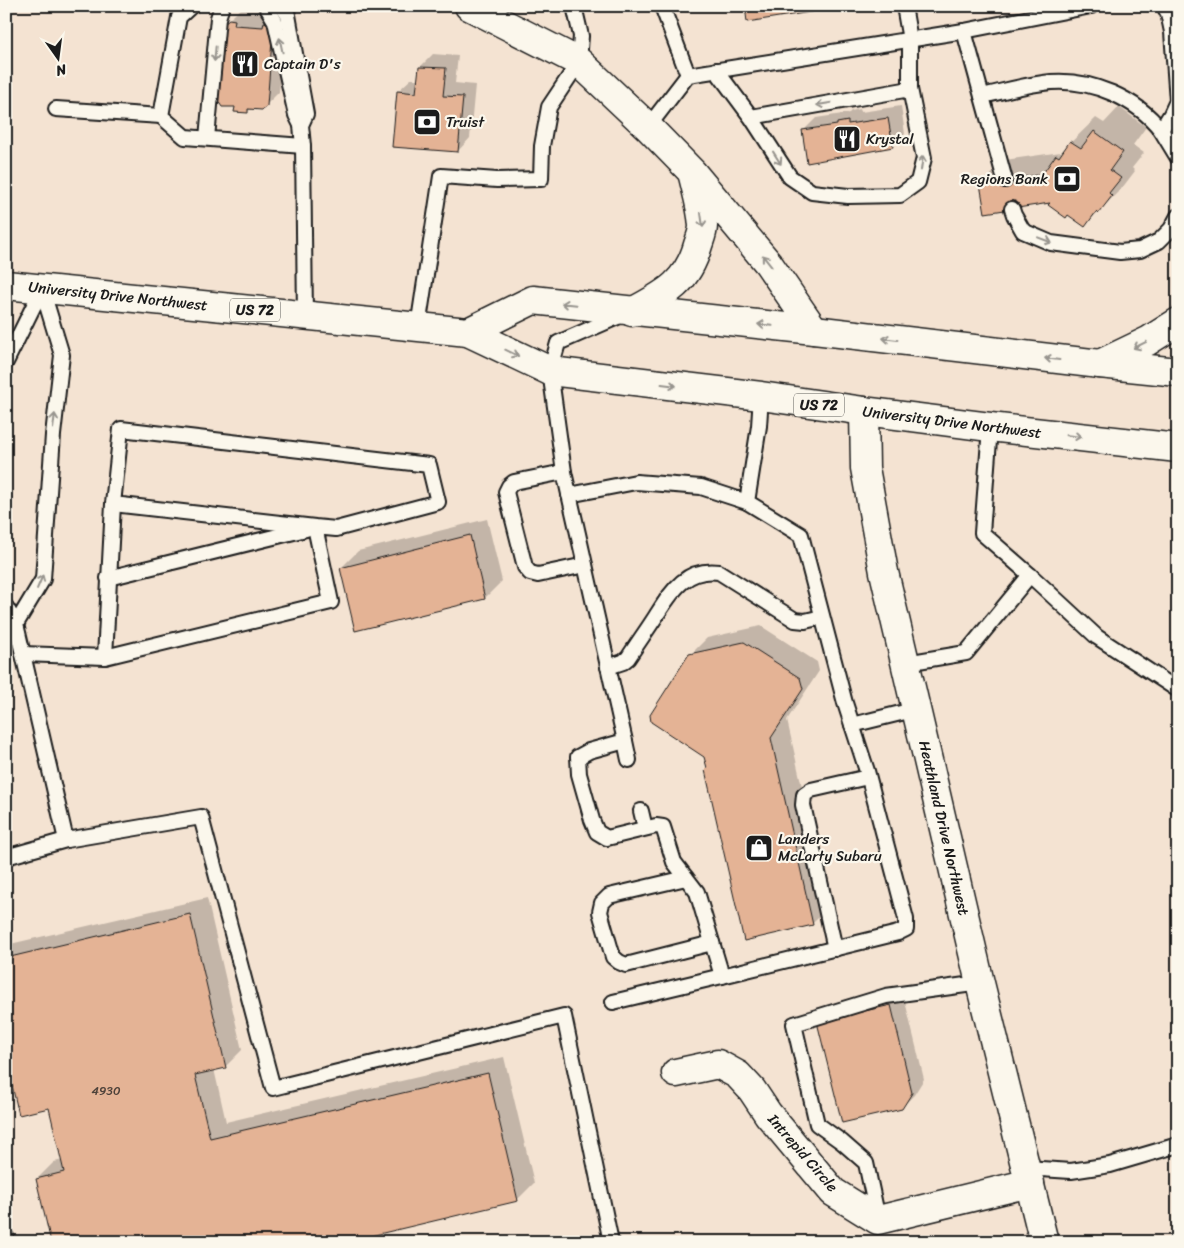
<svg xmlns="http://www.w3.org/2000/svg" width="1184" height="1248" font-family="Sriracha,sans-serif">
<rect width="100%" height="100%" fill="#fbf7ec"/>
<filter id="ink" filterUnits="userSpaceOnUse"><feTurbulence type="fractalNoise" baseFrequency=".02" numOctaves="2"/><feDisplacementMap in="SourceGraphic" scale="10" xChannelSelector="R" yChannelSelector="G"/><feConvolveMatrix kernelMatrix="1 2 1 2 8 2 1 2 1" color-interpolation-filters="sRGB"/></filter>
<g filter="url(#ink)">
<rect fill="#f4e3d2" x="6" y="6" width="1172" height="1236"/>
<g fill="#0003">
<polygon points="243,7 247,7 247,12 273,14 278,10 285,14 279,92 266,105 252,108 247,112 225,23"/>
<polygon points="6,38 8,38 6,79"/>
<polygon points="433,54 458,56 455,83 475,85 470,138 458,151 398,91 411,79 419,79 420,67"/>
<polygon points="901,106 905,134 892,146 803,131 816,118 849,113 851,111 860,109 861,112"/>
<polygon points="1119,107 1146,127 1133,145 1144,153 1132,168 1135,171 1122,188 1084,226 1053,201 981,185 1005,160 1061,152 1096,118 1104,123"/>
<polygon points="487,519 502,581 485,598 356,630 341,568 358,551"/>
<polygon points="761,626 817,662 819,671 787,720 829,907 812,924 708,769 690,655 707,638"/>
<polygon points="207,898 242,1050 225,1067 214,1069 226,1122 504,1057 534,1183 517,1200 37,1179 54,1162 63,1160 50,1106 6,1054 6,945"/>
<polygon points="903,993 924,1079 914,1095 901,1108 819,1023"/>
</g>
<g fill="#e4b395" stroke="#1c1c1c">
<polygon points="745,6 849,6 747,22"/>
<polygon points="229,19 235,20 234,25 263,27 264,22 269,23 273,27 267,106 262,110 248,109 248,113 234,112 235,107 222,107 218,101 224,23"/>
<polygon points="419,67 446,68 443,96 463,97 458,152 392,147 397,91 416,93"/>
<polygon points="888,118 893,147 807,163 802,130 837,125 837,123 848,121 848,124"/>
<polygon points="1094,131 1123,152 1110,170 1121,178 1109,193 1112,196 1098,214 1096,212 1085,227 1068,215 1066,218 1048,205 1050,203 985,213 980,184 1044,174 1043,173 1056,155 1059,157 1070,141 1081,148"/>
<polygon points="470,535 485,599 355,631 340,568"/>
<polygon points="744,642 800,678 803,689 771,738 813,925 744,941 705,770 707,768 704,757 651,722 650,715 689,654"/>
<polygon points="190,914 226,1068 195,1075 210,1138 488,1073 518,1201 345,1242 51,1242 36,1179 64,1172 49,1108 19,1115 6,1060 6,958"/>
<polygon points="891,1005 912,1093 902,1109 842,1123 817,1022"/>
</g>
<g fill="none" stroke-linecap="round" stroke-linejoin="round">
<defs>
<g id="lane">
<polyline points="191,6 179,17 161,116 185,137 303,146"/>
<polyline points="266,6 275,21 296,115 301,125"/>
<polyline points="282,6 288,15 306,114 301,125 303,146 305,316"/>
<polyline points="662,6 688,75"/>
<polyline points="904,6 910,40 910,89"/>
<polyline points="964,31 1005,180"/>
<polyline points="716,70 751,117 790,177 812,192 848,196 900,195 918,182 924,158 910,89 751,117"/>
<path d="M982,96C1005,91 1028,84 1051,82C1091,79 1136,98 1161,130L1171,114L1177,101L1172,32L1168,13L1164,6"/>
<polyline points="56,109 161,116"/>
<polyline points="648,127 688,75 964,31 1091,6"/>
<polyline points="1161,130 1178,158"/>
<polyline points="207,138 218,18 222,6"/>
<polyline points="1012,209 1014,215 1023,231 1051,243 1120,252 1140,250 1159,241 1171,229 1178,216"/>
<polyline points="622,315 558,343 550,371 564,472 625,741 589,751 578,757 579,774 592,820 597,832 607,838 656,826 663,827 674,862 697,892 722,976 898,933 906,929 906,919 867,771 845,703 801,535 747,502 759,426 761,396"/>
<polyline points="418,327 441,176 497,180 541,179 542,146 549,107 579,62 581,36 574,6"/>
<polyline points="6,362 42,289"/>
<polyline points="990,427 982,533 1030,575 1097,637 1178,690"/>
<polyline points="564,472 514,482 509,486 506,492 525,567 530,573 538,575 585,565"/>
<polyline points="569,495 636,482 701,487 747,502"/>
<polyline points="108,578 306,529"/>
<polyline points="6,607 16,624 66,840"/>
<polyline points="6,626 16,624 43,579 53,435 62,355 42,289"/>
<polyline points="23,654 105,657 331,602 315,527 336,529 438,502 429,465 121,429 113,504 315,527"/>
<polyline points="105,657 113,504"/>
<polyline points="906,663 966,653 1030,575"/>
<path d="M608,667L623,662L628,658C637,644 647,630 656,616C672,591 685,568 719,572L795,620L805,621L822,617"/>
<polyline points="852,725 917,709"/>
<polyline points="625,741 629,760"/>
<polyline points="641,811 645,828"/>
<polyline points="6,857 66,840 201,817 273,1088 564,1016 611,1242"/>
<polyline points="686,878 609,896 602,903 600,912 613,957 619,962 626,965 712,943"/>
<polyline points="835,949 803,805 804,795 811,790 868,777"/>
<polyline points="613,1002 722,976"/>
<polyline points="1026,1168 1071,1171 1110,1165 1178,1145"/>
<polyline points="878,1219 866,1163 842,1142 817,1124 794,1024 886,996 980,983"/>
<polyline points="6,1237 7,1242"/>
</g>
<g id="street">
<polyline points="469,6 579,62 648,127 692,172 768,263 814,330"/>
<path d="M632,312C665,294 687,284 698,245C700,239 703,232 703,226C702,209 697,193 693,176"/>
<polyline points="864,411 865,468 884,572 980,983 1044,1242"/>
<polyline points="676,1073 718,1064 738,1075 752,1090 768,1114 833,1192 878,1220 1030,1183"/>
</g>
<g id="highway">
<polyline points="6,285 468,332 550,371 761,396 864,411 990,427 1178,448"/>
<polyline points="468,332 533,300 814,330 1100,364 1178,372"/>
<polyline points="1100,364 1148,341 1178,322"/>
</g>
</defs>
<use href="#lane" stroke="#1c1c1c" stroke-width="18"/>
<use href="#street" stroke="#1c1c1c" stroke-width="31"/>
<use href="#highway" stroke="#1c1c1c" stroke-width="31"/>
<use href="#lane" stroke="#fbf7ec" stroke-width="14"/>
<use href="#street" stroke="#fbf7ec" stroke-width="28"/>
<use href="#highway" stroke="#fbf7ec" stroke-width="28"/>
</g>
<defs><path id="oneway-shaft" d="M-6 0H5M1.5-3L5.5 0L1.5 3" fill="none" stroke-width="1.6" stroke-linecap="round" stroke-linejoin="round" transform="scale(1.25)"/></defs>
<g stroke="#97948e">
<use href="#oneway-shaft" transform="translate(281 45) rotate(-102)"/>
<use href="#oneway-shaft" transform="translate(215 54) rotate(95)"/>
<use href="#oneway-shaft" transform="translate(824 104) rotate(170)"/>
<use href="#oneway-shaft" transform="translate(777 158) rotate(58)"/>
<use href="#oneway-shaft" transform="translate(922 163) rotate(-82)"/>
<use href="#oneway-shaft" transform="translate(702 220) rotate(82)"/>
<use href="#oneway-shaft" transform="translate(1045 240) rotate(21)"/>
<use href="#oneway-shaft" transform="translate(767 261) rotate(-128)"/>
<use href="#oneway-shaft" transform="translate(569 304) rotate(-174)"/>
<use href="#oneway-shaft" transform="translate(765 325) rotate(-174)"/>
<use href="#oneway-shaft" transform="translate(890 339) rotate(-173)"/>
<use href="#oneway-shaft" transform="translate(1140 345) rotate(154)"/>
<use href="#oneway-shaft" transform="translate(512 353) rotate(26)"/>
<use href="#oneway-shaft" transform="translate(1052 359) rotate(-173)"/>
<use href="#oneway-shaft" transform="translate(669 385) rotate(7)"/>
<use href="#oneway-shaft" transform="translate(54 421) rotate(-83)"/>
<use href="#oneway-shaft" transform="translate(1074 436) rotate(6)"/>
<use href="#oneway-shaft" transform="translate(40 582) rotate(-67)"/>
</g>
</g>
<defs>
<symbol id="restaurant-square" viewBox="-11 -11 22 22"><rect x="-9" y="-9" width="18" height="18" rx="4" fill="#1c1c1c" stroke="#fbf7ec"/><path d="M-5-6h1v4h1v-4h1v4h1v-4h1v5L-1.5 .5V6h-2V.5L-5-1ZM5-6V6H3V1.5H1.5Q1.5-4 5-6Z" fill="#fff"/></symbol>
<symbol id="bank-square" viewBox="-11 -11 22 22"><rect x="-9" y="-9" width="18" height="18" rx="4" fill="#1c1c1c" stroke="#fbf7ec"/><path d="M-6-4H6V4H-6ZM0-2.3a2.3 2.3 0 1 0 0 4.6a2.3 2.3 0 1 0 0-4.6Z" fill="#fff"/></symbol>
<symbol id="shop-square" viewBox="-11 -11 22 22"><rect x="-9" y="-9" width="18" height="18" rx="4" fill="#1c1c1c" stroke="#fbf7ec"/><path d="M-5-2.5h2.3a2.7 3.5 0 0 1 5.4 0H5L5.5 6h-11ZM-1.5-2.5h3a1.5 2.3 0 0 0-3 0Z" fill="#fff"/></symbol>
</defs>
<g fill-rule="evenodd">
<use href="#restaurant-square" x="229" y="48" width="32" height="32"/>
<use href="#bank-square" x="411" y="106" width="32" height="32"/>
<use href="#restaurant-square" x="831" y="123" width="32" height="32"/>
<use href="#bank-square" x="1051" y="163" width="32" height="32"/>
<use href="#shop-square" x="743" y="832" width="32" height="32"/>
</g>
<g text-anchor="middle" stroke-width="4.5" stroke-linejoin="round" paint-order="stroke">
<g font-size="12" fill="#4e423a">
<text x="106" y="1095">4930</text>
</g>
<g fill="#fbf7ec" stroke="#5f5e5a" stroke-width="1">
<rect x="230" y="298.5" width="50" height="23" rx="4"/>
<rect x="794" y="393.5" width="50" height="23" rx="4"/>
</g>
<g font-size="14" font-weight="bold" fill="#1c1c1c">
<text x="255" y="315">US 72</text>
<text x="819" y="410">US 72</text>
</g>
<g font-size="15" fill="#1c1c1c" stroke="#fbf7ec" text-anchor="start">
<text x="264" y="69">Captain D's</text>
<text x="446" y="127">Truist</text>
<text x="866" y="144">Krystal</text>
<text x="1048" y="184" text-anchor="end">Regions Bank</text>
<text x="778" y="844">Landers<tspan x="778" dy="17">McLarty Subaru</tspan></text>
</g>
<g font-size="15" fill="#1c1c1c" stroke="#fbf7ec">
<text transform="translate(118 296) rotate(6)" y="5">University Drive Northwest</text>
<text transform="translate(952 422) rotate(7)" y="5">University Drive Northwest</text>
<text transform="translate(944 828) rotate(77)" y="5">Heathland Drive Northwest</text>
<text transform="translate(803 1153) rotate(49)" y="5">Intrepid Circle</text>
</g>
</g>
<rect width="1184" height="1248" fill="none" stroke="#fbf7ec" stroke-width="25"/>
<rect x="12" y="12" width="1159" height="1223" fill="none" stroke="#1c1c1c" stroke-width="2" filter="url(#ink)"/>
<g transform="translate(58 58) rotate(166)" stroke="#fbf7ec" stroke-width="4" paint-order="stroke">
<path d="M0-4L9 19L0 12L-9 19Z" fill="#1c1c1c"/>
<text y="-8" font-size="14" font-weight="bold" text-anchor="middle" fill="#1c1c1c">N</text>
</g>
</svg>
